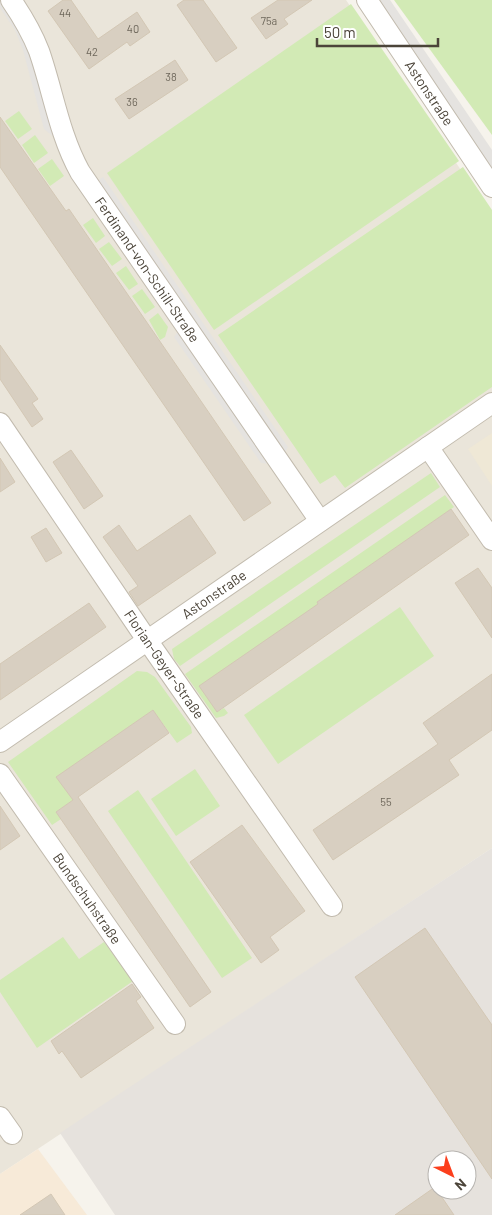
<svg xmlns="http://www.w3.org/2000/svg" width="492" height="1215" font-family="Barlow,sans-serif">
<rect width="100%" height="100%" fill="#f6f3ec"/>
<polygon fill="#eae5da" points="0,0 346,0 492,216 492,848 0,1174"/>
<polygon fill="#f7ead8" points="38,1149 87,1215 0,1215 0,1174"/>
<path fill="#e6e2dd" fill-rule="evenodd" d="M492,848V1215H115L60,1133ZM437,1160H467V1190H437Z"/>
<polygon fill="#efe8d6" points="492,433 492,486 468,449"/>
<g fill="#d2eab5">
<polygon points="394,0 492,0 492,135"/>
<polygon points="351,4 459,161 214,330 107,173"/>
<polygon points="19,111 32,129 18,139 5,121"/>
<polygon points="35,135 48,153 34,163 22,145"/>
<polygon points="52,159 64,176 50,186 38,169"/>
<polygon points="463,167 492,210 492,387 345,488 335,475 320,484 218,335"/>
<polygon points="93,218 105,236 96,243 83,225"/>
<polygon points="109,242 122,259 112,266 99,249"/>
<polygon points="126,266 138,284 129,290 116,273"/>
<polygon points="142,289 155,307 145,314 132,296"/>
<polygon points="158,313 168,327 165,337 160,340 149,320"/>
<polygon points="431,473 440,487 180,666 174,659 172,649"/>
<polygon points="445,495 454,507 317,602 318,604 217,712 224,708 228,713 224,716 216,718 185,674"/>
<polygon points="400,607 434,656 278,764 244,715"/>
<polygon points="137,671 147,672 155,677 191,727 192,733 177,743 153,710 57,777 73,800 56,812 61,819 52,825 8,762"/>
<polygon points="195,769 220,806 176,836 151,799"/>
<polygon points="138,790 252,958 222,978 108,811"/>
<polygon points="63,937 79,959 104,942 133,981 37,1048 0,992 0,980"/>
</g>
<g fill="#e5e3e0">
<polygon points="0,0 5,0 39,74 54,137 44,129 23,50 15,30 0,8"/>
<polygon points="377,0 390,0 492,150 492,168"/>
<polygon points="103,177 288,447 284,454 96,182"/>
<polygon points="179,330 271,464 261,463 174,337"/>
</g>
<g fill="#d8cfc1" stroke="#d3c7b4">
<polygon points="63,0 71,0 98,39 137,12 150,32 130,46 127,42 89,69 48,11"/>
<polygon points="184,0 203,0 237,48 216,62 177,5"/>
<polygon points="278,0 312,0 284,19 288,24 266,39 251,18"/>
<polygon points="175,60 188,80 129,119 115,99"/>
<polygon points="0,117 66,211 69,209 271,503 244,521 0,167"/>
<polygon points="0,345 38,399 32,403 43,419 32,427 0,379"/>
<polygon points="71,450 103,496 84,509 53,462"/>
<polygon points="0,458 15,482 0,492"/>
<polygon points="451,509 469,535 217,712 199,686 318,604 317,602"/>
<polygon points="190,515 216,553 138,606 129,592 138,586 103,537 119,525 137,551"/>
<polygon points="46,528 62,553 46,562 31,537"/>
<polygon points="478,568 492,588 492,638 455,583"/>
<polygon points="89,603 106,627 0,700 0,664"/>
<polygon points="492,674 492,730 449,760 459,775 333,860 313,830 438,744 423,723"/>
<polygon points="153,710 169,733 78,797 211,992 190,1007 56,812 73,800 56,777"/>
<polygon points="0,806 20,836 0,850"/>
<polygon points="242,825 305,911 270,937 279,950 261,963 190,862"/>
<polygon points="425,928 492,1025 492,1179 355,977"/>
<polygon points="132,984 141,997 136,1001 154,1028 81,1078 62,1051 59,1054 51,1041"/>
<polygon points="435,1187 454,1215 395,1215"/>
<polygon points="51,1194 65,1215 20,1215"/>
</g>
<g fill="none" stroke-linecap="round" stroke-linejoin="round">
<defs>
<g id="minor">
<path id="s1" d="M11,0C22,16 32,33 39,51C53,91 59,134 80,172L320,521"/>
<path id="s2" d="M367,0L492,187"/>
<path id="s3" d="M0,423L147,640L332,906"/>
<polyline points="428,447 492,540"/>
<path id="s4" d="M0,742L492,403"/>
<path id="s5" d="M0,774L175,1024"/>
<polyline points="0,1117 12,1134"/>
</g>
</defs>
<use href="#minor" stroke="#c2bbae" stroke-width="22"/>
<use href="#minor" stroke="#fff" stroke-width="20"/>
</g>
<g text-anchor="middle" stroke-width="5" stroke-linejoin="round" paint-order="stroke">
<g font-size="11" fill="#6e675b">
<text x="65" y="17">44</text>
<text x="269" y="25">75a</text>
<text x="133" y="33">40</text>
<text x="92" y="56">42</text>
<text x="171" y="81">38</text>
<text x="132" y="106">36</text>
<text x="386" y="806">55</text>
</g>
<g font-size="14" fill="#4b4439" stroke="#fff">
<text dy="5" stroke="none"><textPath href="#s2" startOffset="112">Astonstraße</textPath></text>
<text dy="5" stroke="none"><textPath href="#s1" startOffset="305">Ferdinand-von-Schill-Straße</textPath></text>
<text dy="5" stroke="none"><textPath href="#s4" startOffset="260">Astonstraße</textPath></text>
<text dy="5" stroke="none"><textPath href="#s3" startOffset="292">Florian-Geyer-Straße</textPath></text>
<text dy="5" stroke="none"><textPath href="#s5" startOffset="152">Bundschuhstraße</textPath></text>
</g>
</g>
<g transform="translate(452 1175) rotate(138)"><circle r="24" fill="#ffffff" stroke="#b7b4b0"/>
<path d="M0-4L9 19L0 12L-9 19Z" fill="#fc3f1d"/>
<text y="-8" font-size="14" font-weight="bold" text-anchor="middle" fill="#4b4439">N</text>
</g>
<path d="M317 38v8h121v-8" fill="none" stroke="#4b4439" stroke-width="2.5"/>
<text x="324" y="38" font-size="15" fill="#4b4439" stroke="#ffffff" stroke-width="4" paint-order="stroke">50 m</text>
</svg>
